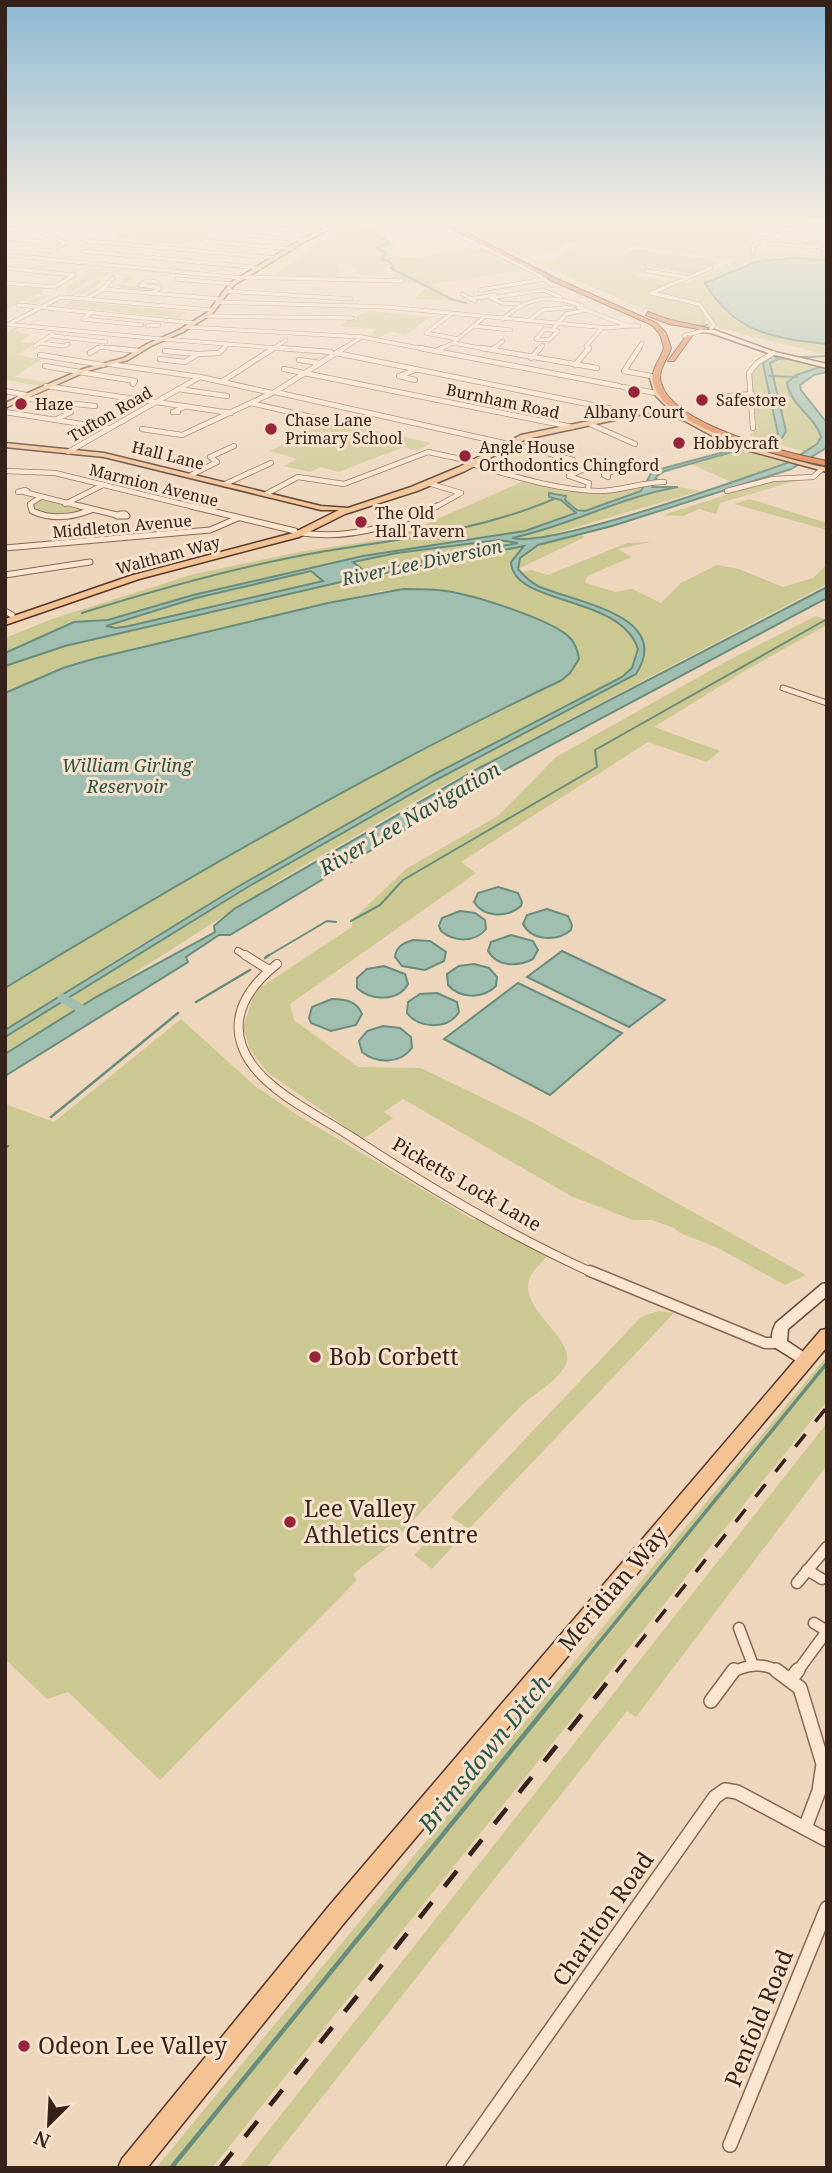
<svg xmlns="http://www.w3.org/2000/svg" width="832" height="2173" font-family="'Noto Serif',serif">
<rect width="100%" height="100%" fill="#eed6bd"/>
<g fill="#ccc891" fill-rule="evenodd">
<path d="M85,224H155L213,231C195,253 145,240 118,238L112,233L69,231Z"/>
<polygon points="342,224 370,224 364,226 372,231 381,230 387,239 396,243 386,248 393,255 390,257 394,260 483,249 525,270 431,284 442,290 442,295 464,304 450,300 415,299 427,286 385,278 395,276 385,263 388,275 360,275 352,264 336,264 339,277 273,275 323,241 340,233 327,231"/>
<path d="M459,224H624L722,230L755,237L747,241L755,243L750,250L752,256L764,255L757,253L827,254V260C781,258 746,260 705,283C711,295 720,309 731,318C748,331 804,341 827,344V355L718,328L700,302L707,325L672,321L534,262H549L585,241C569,239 559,251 544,255C515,262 484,238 459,224ZM633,246L724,259H734L727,265L687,283L637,276L649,268L609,261Z"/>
<polygon points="85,270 133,275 135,277 122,285 155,288 152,291 108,286 117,285 127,278 114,274 100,277 101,282 85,293 74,295 75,297 68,296 94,283 91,279 95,276 68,293 65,288 88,274 81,271"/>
<polygon points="5,286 46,288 42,289 44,295 50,295 31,305 23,304 41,295 39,294 5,310"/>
<polygon points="73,301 186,312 177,318 64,306"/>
<polygon points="371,311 430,317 406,335 391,332 376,339 369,337 376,329 341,326 348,319"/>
<polygon points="20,327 14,331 31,335 20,342 36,343 17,355 42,359 14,377 47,382 40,386 5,380 5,332"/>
<path d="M769,355L763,364L779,432C772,444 762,440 750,435L757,429L751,371Z"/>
<path d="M789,359L822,366L788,377L792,378L787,383C790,405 815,416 821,437L818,444L805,452L772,442L786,431L772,377H787L771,376L769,366L772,361Z"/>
<polygon points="329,420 431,443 417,451 404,447 338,472 321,467 310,472 284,466 297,459 270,451"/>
<polygon points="745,449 787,463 731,482 691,464"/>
<polygon points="806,478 720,503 716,514 699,509 683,516 663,515 773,480"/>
<path d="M524,481C568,487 604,498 647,483L641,490L583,511L565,500L566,496L554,492V499L562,500L576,514L525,531L363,556L193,595L108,620L74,622L5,652V638L52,619L194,574L299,552L396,537Z"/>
<polygon points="678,487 700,491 539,538 510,538 642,495"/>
<polygon points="750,499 827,523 827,530 734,504"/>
<polygon points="39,500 44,500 85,510 68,516 35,511 32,503"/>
<path d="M581,535L585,537L518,569C518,541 562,540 581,535Z"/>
<polygon points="498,540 521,543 366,572 352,562 397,553"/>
<polygon points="651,542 618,549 632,557 587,576 585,583 616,592 632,589 661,603 681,583 717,565 739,569 783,587 813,578 827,564 827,584 435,790 286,876 5,1056 5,1037 251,885 436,780 636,674 641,636 625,620 536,585 521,572 532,570 548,575 627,543"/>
<path d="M525,546L519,551L515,576C551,605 621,598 638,649L632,668L622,677L433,775L343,827L140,945L5,1030V988C187,878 371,771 562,680L545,622C487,602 443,584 381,591L93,659L64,668L5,693V666L77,643L345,581Z"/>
<polygon points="311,571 324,581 129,626 116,628 105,626 196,598"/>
<polygon points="816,616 827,620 827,625 743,672 654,727 720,751 706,762 648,742 461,862 476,873 290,1004 294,1020 358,1067 421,1068 530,1121 806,1275 785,1285 718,1248 680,1233 674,1228 652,1220 633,1220 571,1196 403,1099 384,1112 393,1118 363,1139 267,1072 250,1049 243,1028 255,991 352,927 353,919 406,869 499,815 556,757 729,660"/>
<path d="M181,1019L255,1086L299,1116L474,1220L477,1218L547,1256C542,1263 533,1270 530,1277C516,1310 580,1340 565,1366C553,1386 533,1393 518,1409C475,1453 433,1500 390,1545C379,1556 364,1563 353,1575L357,1580L160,1780L68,1692L47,1699L5,1659V1104L54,1122Z"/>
<polygon points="658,1311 674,1313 469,1529 451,1517 641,1317"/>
<polygon points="827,1356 827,1401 212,2168 156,2168"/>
<polygon points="827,1423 827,1465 636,1717 627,1711 266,2168 239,2168"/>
<polygon points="439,1529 457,1542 432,1569 414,1555"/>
</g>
<polygon fill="#c0bd91" points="633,249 723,261 694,274 610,261"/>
<g fill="#a1bfb1" stroke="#688d7d" stroke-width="2" fill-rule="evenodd">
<path d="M793,258L827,260V344C773,338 734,333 705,283L756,262Z"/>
<path d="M772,355L778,358L827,356L778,359L770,363L786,431L782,438L665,471L657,476L652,487H678C620,497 569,526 512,538C550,548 739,480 787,463L817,444L821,437C815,416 790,405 787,383L796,375L827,365V372L814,375L800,385L801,390L827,423V447L823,450L791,469L612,526L538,545L520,558L518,569C524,576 530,582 538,586C573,602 674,615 636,674L436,780L251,885L5,1037V1030L234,889L433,775L622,677L632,668L638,649C620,594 513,606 511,562L524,546L345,581L65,646L5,666V653L74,622L108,620L193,595L363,556L525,531L576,513L561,500L549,497V493L566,496L565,500L577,510L585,511L641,491L652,472L657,470L769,440L778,434L763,364ZM498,540L518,543L366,572L353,562L397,553ZM311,571L323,581L129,626L116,628L106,626L196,598Z"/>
<polygon points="827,587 827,598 508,768 230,935 219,935 186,957 188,962 5,1076 5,1054 96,997 210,935 215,932 214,926 234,909 479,768"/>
<path d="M403,589C417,589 432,589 446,591C473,595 555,620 571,639C576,645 578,652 579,659L570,673L562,680C371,771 187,878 5,988V693L63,668L93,659L328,603Z"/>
<path d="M498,887L518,893L522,902L521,906C507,918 484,918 474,902L478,893Z"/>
<path d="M547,909L568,916L572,925L571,930C557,942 532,941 523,924L527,915Z"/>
<path d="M460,911L475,913L485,920L486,929C475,943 454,942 441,931L439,926L442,918Z"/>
<path d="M511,935L533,941L538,950L533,959C518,967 497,967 488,951L491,942Z"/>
<path d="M413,940L430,941L446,952L444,961L425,970L402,966L395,957C396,946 404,943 413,940Z"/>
<polygon points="562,951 665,1000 629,1027 527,977"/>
<path d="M474,964L489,968L497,977L496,986C483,999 460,999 448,985L447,974L459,966Z"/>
<path d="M384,966L405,974L408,984C398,1002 371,1001 357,988V978L367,969Z"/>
<polygon points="518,983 622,1033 550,1095 444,1039"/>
<path d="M437,993L457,1002L459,1012C448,1030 419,1029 407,1013L408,1002L420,994Z"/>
<path d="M332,999C345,999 357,1001 362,1014L356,1025L331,1031L311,1023L309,1018L312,1007Z"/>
<path d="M383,1026L400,1028L411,1037L412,1048C400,1064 377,1064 362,1052L359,1041L367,1031Z"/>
</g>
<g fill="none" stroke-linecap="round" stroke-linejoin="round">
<g stroke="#688d7d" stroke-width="2">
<polyline points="355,224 389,242 377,248 386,253 382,260 389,261 394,267 391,268 451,299 466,303"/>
<polyline points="697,326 708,325"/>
<polyline points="769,376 797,377"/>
<path d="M82,613C159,589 236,567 315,553C397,539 477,532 554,499"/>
<polyline points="351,921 380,905 403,880 597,767 595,750 827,619"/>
<polyline points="266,957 327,921 336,922"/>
</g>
<g stroke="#688d7d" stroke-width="2.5">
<polyline points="265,958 269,955"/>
<polyline points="196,1002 250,970"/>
<polyline points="51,1117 178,1013"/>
<polyline points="5,1148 8,1146"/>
</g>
<polyline stroke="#688d7d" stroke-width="3.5" points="575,1672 827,1363"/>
<polyline stroke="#688d7d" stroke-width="4.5" points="171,2168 577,1670"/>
<polyline stroke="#a1bfb1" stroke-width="9" points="62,998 87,1012"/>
<defs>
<g id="street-far6">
<polyline points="304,224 329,228"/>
<polyline points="435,224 536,273 552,285"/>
<polyline points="647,224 690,228 693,224"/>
<polyline points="732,224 804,231"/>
<polyline points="33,226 58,228 68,224"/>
<polyline points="720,228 780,236"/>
<polyline points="5,229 40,232 66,243 58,247"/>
<polyline points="61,229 88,241 276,258"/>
<polyline points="201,229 216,224 319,232"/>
<polyline points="214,232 304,240"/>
<polyline points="775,237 814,241"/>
<polyline points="5,238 44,242"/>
<polyline points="204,241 292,249"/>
<polygon points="820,241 827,241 819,242"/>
<polyline points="761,243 820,247 826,249 826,252"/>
<polyline points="40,250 50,251"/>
<polyline points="83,251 260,268"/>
<polygon points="826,252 826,253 823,253"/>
<polyline points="753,253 754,244 765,241"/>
<polyline points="5,255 242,278"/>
<polyline points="5,268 74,275 54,287"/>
<polyline points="711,268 651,293 699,304 714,325 711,328"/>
<polyline points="647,271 685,277"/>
<polyline points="244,277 402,281"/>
<polyline points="177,279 232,284"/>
<polyline points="5,283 54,287"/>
<polyline points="103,289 220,299"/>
<polyline points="480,290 545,279"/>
<polyline points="226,291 351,299"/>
<polyline points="150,294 160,288 140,285 147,281 157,282"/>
<polyline points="462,294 475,301"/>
<polyline points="61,297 212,310"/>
<polyline points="86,299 103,289 113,278"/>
<polyline points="470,299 495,295"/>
<polyline points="217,302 386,307 608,328 628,326 578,307"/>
<polyline points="519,304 502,303 491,298 543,290 560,297"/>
<polyline points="18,305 193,323"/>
<polyline points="92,312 83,319 142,325"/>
<polyline points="451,314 426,333 458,339"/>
<polyline points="206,316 352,318"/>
<path d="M503,319C528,296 551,294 582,306"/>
<polyline points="528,321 543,310 573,307"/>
<polyline points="11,323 61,297"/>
<polyline points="5,324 161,339"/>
<polyline points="147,326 159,325"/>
<polyline points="474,326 511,330"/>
<polyline points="628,326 639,326"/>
<polyline points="187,327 362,337 429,350"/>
<polygon points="545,329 558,331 549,340 536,339"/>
<polyline points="553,329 566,314 586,310"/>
<polyline points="53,336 106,342"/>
<polyline points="684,336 701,331"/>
<polyline points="162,339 303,350"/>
<polyline points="40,343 64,346 68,344"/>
<polyline points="453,343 492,350"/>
<polyline points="35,346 53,334"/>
<polyline points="95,350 100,347 128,350"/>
<polyline points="222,350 228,344"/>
<polyline points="271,350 286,340"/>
<polyline points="341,350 360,338"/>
<polyline points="438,350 453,343 484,317"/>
<polyline points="492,350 503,341"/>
<polyline points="539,350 543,345"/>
<polyline points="589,350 586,346 602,328"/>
<polyline points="638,350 642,343"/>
</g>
<g id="street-far5">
<polyline points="111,348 139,351"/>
<polyline points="280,348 331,352"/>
<polyline points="420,348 619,386"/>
<polyline points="482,348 597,368"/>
<polyline points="639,348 624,371 651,376"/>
<polyline points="492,350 494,348"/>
<polyline points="165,351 197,354"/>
<polyline points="436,351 442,348"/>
<polyline points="90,353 98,348"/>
<polyline points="336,353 637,414"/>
<polyline points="40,355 103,365"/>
<polyline points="531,358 540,348"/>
<polyline points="160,359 185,362 198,354 219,353 224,348"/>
<polyline points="299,360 320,363"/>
<polyline points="109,364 200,377 272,393"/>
<polyline points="575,365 589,348"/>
<polyline points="45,366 80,372"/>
<polyline points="284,369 572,427"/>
<polyline points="415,370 399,376 415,380"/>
<polyline points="79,372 135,381 133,384"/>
<polyline points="223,381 274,348"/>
<polyline points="46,386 231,413"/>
<polyline points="623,387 656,393"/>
<polyline points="178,389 227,396"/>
<polyline points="5,391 26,395"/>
<polyline points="275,392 508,444"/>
<polyline points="275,392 344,348"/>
<polyline points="729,396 752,394"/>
<polyline points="21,398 95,406"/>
<polyline points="251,403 324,420"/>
<polyline points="5,412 107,428"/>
<polyline points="178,412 173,412 186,406"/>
<polyline points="55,420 71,412"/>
<polyline points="590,424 635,444"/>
<polyline points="753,428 749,373 757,363 773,353"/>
<polyline points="142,429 182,435 272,393"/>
<polyline points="510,443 573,460"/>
<polyline points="68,452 200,377"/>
<path d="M472,464C513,476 556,490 599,491C621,491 642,482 664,482"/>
<polyline points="5,471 55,473 198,508"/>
<polyline points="191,475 217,462 210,457 234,446"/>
<polyline points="569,476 584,469 596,470"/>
<polyline points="569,476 589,483 588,489"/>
<polyline points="608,477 604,475 616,470"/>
<polyline points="428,483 461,493 434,508"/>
<polyline points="225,484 271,463"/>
<polygon points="25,490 27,491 18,492"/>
<polyline points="727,491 773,479 813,477 822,469"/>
<polyline points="24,492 87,508"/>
<polyline points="266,494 298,477 344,484 428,452 475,462"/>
<polyline points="65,504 103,485"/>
<polyline points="31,508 30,504 39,498"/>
</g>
<g id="street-far4">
<path d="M31,506L32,511C52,520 71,518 91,510"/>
<polyline points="80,506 117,515"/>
<polyline points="191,506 295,531"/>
<polygon points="120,514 125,514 127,516 117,516"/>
<path d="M302,533C349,540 395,526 437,506"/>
<polyline points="5,548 210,530 238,518"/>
<polyline points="5,575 90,562"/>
<polyline points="5,611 12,615"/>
<polyline points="783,688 827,703"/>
</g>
<polyline id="street-far3" points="238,951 248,957"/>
<g id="street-far2">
<polyline points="245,955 269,970"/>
<path d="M277,964C252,984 230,1012 242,1046C247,1060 256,1071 267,1081C290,1102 320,1117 347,1134C426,1186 507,1234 593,1273"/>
</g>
<g id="street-far1">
<polyline points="590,1271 765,1343 779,1343"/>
<polyline points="807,1570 822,1579"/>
<polyline points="797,1583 827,1547"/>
<polyline points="739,1628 753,1665"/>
<path d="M733,1672C746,1665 765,1662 778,1672"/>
<polyline points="797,1672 827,1631 814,1623"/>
</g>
<g id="street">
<polyline points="776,1670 800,1688 823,1764 819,1791 805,1828"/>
<polyline points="791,1679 798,1670"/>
<polyline points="711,1701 734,1670"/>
<polyline points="730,2145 827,1908"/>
<polyline points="453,2168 715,1797 725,1790 737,1792 827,1840"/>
</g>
<g id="secondary">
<polygon points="803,224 827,224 827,226 805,225"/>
<polygon points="699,330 714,330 775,352 827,364 827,368 771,354 711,333 699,332"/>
<path d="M827,1283V1296L788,1329L787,1341L811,1357L813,1361L811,1365L806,1367L774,1347C770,1340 772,1330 776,1323L822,1284Z"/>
</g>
<g id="primary">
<polygon points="333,224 340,224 304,242 234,285 212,314 183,332 151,346 128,360 87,371 5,408 5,403 83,369 124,358 147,344 179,330 208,312 230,283 300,240"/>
<path d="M649,375H653C656,381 658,389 662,394C689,435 781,457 827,468V472L750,451L722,441L683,420L652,412L526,439L465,471L417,491L345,514L299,537L139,579L5,625V619L133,575L293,533L339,510H321L104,457L5,447V443L104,453L321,506L348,508L411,487L459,467L521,435L652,408L674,414L655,395Z"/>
<polygon points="827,1329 827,1347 345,1922 147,2168 118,2168 122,2159 329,1906 821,1330"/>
</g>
<g id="highway">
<path d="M442,224H449L557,279L656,323L666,333L671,348C668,359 657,370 661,383C673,426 787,453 827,461V466C784,457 666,430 653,383C650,370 661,359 664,348L660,334L652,325L553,281Z"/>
<polygon points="648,312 670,320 708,328 705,330 669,324 646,315"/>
<polygon points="687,335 692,336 674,361 668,361"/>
</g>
</defs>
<use href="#street-far6" stroke="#866656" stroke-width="4.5"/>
<use href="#street-far5" stroke="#866656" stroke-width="6"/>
<use href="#street-far4" stroke="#866656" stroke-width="7"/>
<use href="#street-far3" stroke="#866656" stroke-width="8"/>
<use href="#street-far2" stroke="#866656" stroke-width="10"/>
<use href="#street-far1" stroke="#866656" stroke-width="13"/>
<use href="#street" stroke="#866656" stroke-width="16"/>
<use href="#secondary" stroke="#684839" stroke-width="3"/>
<use href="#primary" stroke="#53362b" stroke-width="3"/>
<use href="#highway" stroke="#53362b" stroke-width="2"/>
<use href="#street-far6" stroke="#f9e5d0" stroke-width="3.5"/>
<use href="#street-far5" stroke="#f9e5d0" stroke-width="4.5"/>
<use href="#street-far4" stroke="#f9e5d0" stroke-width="5"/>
<use href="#street-far3" stroke="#f9e5d0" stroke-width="6"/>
<use href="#street-far2" stroke="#f9e5d0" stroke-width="8"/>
<use href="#street-far1" stroke="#f9e5d0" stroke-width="10"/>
<use href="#street" stroke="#f9e5d0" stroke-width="13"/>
<use href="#secondary" fill="#f9e5d0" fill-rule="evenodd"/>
<use href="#primary" fill="#f3c393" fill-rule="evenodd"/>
<use href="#highway" fill="#e1824a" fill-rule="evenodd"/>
<polyline stroke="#35231b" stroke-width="3.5" stroke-dasharray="16 16" stroke-linecap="butt" points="616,1672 827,1407"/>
<polyline stroke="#35231b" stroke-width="4.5" stroke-dasharray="20 20" stroke-linecap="butt" points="220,2168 617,1670"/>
</g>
<linearGradient id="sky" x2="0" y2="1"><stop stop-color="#8bb8d2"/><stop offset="0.42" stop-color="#f7ede1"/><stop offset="1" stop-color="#f7ede1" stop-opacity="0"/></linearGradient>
<rect width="832" height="528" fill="url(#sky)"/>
<g fill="#96253b" stroke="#f6e2cd" stroke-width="2.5">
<circle cx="634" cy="392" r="7"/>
<circle cx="702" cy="400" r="7"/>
<circle cx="21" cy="404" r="7"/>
<circle cx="271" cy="429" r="7"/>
<circle cx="679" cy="443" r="7"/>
<circle cx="465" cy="456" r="7"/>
<circle cx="361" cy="522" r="7"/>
<circle cx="315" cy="1357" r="7"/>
<circle cx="290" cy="1522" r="7"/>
<circle cx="24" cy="2046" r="7"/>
</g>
<g text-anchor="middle" stroke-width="6" stroke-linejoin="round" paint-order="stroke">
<g font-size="16" fill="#35231b" stroke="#f6e2cd" text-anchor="start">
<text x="716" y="406">Safestore</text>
<text x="35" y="410">Haze</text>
<text x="634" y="418" text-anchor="middle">Albany Court</text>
<text x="285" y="426">Chase Lane<tspan x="285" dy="18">Primary School</tspan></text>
<text x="693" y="449">Hobbycraft</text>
<text x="479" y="453">Angle House<tspan x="479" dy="18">Orthodontics Chingford</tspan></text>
<text x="375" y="519">The Old<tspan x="375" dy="18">Hall Tavern</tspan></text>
</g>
<g font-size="16" fill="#35231b" stroke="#f6e2cd">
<text transform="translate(503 401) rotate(12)" y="6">Burnham Road</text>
<text transform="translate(110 414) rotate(-30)" y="6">Tufton Road</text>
<text transform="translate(168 455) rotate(14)" y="6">Hall Lane</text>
<text transform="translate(154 485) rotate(14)" y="6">Marmion Avenue</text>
<text transform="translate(122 526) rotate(-5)" y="6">Middleton Avenue</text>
<text transform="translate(168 555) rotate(-15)" y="6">Waltham Way</text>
</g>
<g font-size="18" font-style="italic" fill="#2a554a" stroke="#f6e2cd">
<text transform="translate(422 563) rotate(-12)" y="6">River Lee Diversion</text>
<text x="127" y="772">William Girling<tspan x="127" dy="21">Reservoir</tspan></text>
</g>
<g font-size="19" fill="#35231b" stroke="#f6e2cd">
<text transform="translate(467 1184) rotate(30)" y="7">Picketts Lock Lane</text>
</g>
<g font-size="21" font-style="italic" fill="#2a554a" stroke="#f6e2cd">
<text transform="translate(410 819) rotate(-30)" y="7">River Lee Navigation</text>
</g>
<g font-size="23" fill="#35231b" stroke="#f6e2cd" text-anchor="start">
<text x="329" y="1365">Bob Corbett</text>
<text x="304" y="1517">Lee Valley<tspan x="304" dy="26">Athletics Centre</tspan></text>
<text x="38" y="2054">Odeon Lee Valley</text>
</g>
<g font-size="23" fill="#35231b" stroke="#f6e2cd">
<text transform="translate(613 1589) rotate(-50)" y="8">Meridian Way</text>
<text transform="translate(603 1919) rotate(-55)" y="8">Charlton Road</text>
<text transform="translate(759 2018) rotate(-68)" y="8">Penfold Road</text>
</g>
<g font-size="24" font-style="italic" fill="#2a554a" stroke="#f6e2cd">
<text transform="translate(485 1754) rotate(-51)" y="8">Brimsdown Ditch</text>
</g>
</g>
<rect width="832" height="2173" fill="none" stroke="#35231b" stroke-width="14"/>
<g transform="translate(49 2124) rotate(204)" stroke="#f6e2cd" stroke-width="5" paint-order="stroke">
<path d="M0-5L12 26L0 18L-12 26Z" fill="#35231b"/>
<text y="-10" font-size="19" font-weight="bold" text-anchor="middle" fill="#35231b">N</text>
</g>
</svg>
